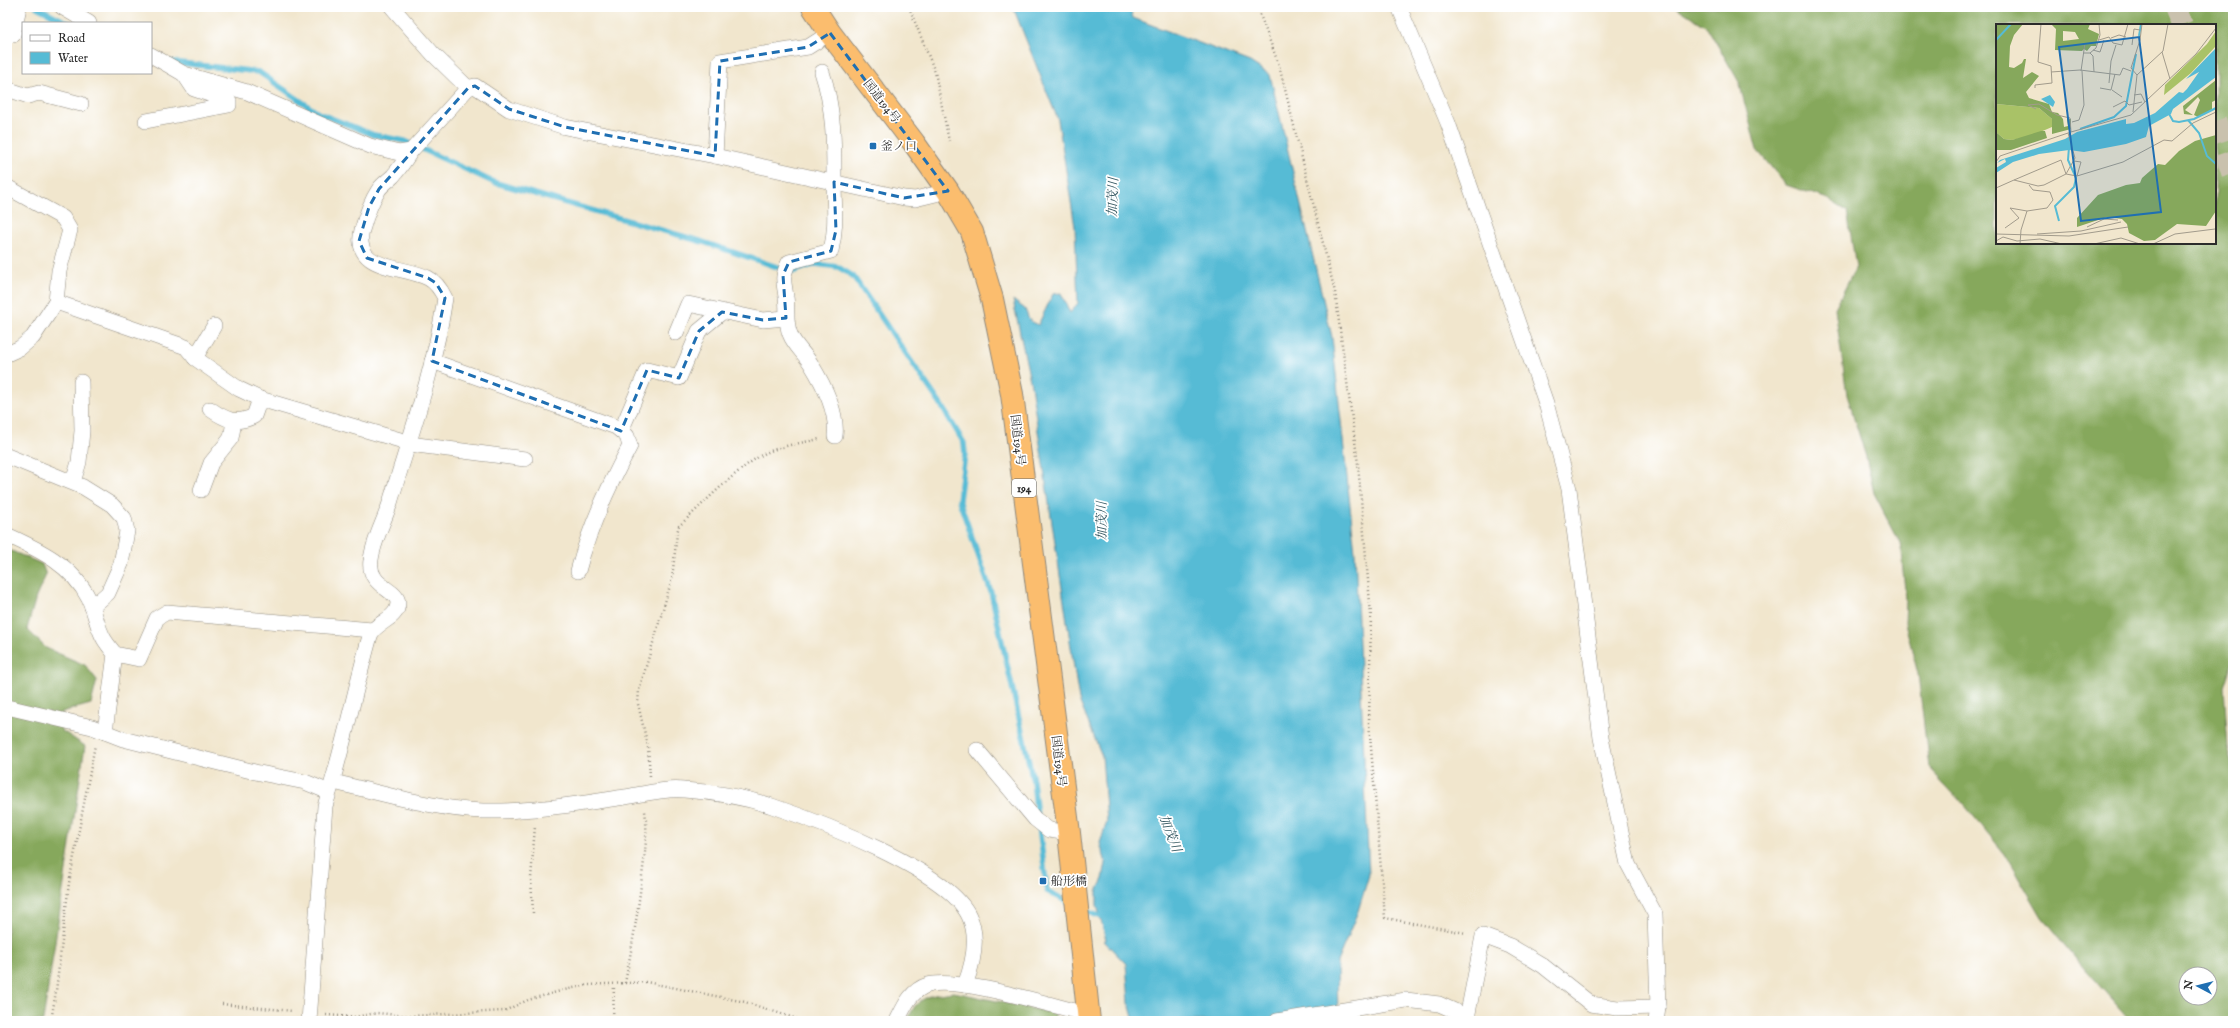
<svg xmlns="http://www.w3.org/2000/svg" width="2240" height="1028" font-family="'IM FELL English','Noto Serif JP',serif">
<rect width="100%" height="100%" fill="#fff"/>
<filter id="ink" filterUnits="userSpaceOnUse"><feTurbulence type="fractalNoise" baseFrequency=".025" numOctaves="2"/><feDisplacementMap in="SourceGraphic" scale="8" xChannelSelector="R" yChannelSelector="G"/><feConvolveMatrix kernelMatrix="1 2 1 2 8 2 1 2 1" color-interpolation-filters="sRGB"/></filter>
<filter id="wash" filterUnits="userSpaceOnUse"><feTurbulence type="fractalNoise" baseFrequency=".012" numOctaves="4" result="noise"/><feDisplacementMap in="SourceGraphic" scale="16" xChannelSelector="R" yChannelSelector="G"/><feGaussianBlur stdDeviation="0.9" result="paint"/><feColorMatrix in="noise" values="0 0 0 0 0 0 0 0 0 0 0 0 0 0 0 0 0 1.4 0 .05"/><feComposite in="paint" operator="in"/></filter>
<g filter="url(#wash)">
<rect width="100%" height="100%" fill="#f1e6cd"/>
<g fill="#86a85c" stroke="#586a44" fill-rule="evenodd">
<path d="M1676,7H2233V659L2224,687L2228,748L2233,763V1021H2131L2080,964L2042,917L2005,854L1966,807L1929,768L1918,674L1905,623L1906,599L1900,543L1874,493L1866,457L1847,395L1835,308L1856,267L1847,211L1828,199L1786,185L1757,150L1739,82L1707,27ZM1997,25H2215V243H1997ZM2186,974H2210V998H2186Z"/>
<polygon points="7,549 42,564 46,575 36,597 27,629 46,648 85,665 97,680 91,704 62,712 61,730 85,746 43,1021 7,1021"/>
<path d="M954,992L1054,1013L1055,1021H908C915,996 931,995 954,992Z"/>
</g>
<polygon fill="#56bbd5" stroke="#407380" points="1013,7 1130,7 1133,18 1250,62 1270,75 1332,337 1355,552 1369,875 1358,911 1337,962 1338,1021 1134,1021 1129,1003 1126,964 1104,941 1106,940 1097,905 1097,891 1103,879 1106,863 1100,843 1107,821 1102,756 1079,700 1031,385 1013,300 1025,309 1029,320 1038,325 1053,294 1061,293 1070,313 1078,303 1075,227 1058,120"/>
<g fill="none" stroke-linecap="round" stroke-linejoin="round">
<g stroke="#56bbd5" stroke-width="5.5">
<polyline points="37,7 68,23"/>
<polyline points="172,62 259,72 318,113 374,135 405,141 493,182 703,242 792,272 816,264 838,267 853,276 941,405 964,443 965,454 959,500 991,592 1033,781 1037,816"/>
<polyline points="1039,826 1047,891 1070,903"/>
<polyline points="1083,910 1107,919"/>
</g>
</g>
</g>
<g filter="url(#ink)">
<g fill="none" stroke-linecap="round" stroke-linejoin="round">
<g stroke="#c9c1ad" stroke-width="22" stroke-dasharray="22 11" stroke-linecap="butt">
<polyline points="2175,7 2182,25"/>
<polyline points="2215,121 2233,175"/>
</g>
<defs>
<g id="minor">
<polyline points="62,7 89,23"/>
<polyline points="392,7 433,54 468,88"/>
<polyline points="1399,7 1448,123 1546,403 1569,489 1601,738 1628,864 1655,914 1658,1007 1656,1021"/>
<polyline points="13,35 19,7"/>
<polyline points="151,55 184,74 247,92 370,146 399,153 411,151 468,88 475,86 509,109 565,127 715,156 904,198 915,199 948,191"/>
<path d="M822,72C834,108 834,143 834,181C834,207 837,225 831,251L789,262C781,278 784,281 786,297C788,310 785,322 790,334C794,345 805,354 811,364C824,385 838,412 835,436"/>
<polyline points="7,89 28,96 39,93 81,104"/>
<polyline points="146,121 229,105 229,101 194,89 184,74"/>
<polyline points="715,156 720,61 808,47 830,33"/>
<polyline points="7,187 63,218 70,230 59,271 56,302 33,337 20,348 7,354"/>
<polyline points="56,302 186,347 195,358 239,389 260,399 417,445 525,459"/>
<polyline points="676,333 688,304 763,320 786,318"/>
<polyline points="195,358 214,326"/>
<path d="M432,361L616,427L627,436L630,446C609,485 589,528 578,571"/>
<path d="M210,409C226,420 236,425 254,416L260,399"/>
<polyline points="621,431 647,370 679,378 699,331 722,312"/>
<polyline points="7,456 83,487 112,505 124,518 127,531 121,564 108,593 92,607"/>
<polyline points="73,482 79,462 82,431 81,382"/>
<polyline points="201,490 211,463 231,438 234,422"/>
<path d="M7,535C40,550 72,565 89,599C95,612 97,627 104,639C107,644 111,649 115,654L105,732"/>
<polyline points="115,654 139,659 157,618 167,612 372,630"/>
<polyline points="7,707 92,727 123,739 255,772 305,782 329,792"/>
<polyline points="977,750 1035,819 1049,830 1069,833"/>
<path d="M333,782C382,793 433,809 483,811C531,812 578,804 625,797C643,794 665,788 684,790C713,792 744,797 772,806C819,822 948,870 969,916C979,937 973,964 965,985"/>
<polyline points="1467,1018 1483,936 1510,946 1542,965 1591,1004 1617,1008 1658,1007"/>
<path d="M309,1021L325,806C343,750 354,693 370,636C374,622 398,620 398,603C398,589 367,587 371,560C373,541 384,522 390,503C410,436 435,368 445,298C441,290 436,282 428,278C402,265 352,271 362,230C366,216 370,203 378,191C381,185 388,181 393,176C400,168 405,160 411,151"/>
<path d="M897,1021C904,1007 911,990 928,985C957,976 1053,1006 1087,1014"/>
<polyline points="1277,1021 1406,1000 1439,1004 1457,1012 1470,1021"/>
</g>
<polyline id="trunk" points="813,7 830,33 914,143 948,191 972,232 992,299 1012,394 1069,833 1089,1021"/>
</defs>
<use href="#minor" stroke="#8e887c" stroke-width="16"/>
<use href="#trunk" stroke="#8e887c" stroke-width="24"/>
<g stroke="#8e887c" stroke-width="2.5" stroke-dasharray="1 3" stroke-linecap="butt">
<polyline points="909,7 935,72 949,141"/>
<polyline points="1257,7 1279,65 1335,292 1358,464 1371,615 1369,723 1385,918 1466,933"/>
<path d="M650,776L648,747L638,704L639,690L672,579L677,533L679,526C701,506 742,463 768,452C784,445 802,443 819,439"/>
<polyline points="533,913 531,879 535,826"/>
<path d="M625,983C632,947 638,912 642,876C645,854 648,832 645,811"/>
<polyline points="222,1004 293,1011"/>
<polyline points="326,1015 354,1017 377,1013 410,1016 504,1011 528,1000 564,990 588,985 646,982 745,1002 803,1021"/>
<polyline points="51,1021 56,991 69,883 95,745"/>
<polyline points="613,1021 614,985"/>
</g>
<use href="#minor" stroke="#fff" stroke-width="15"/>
<use href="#trunk" stroke="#fbbd6e" stroke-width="22"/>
</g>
</g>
<path fill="none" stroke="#1f6fb2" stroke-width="3" stroke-dasharray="8 5" stroke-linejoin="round" d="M830,33L948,191L904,198L834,182L836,230L831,251L789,262L783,275L786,318L763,320L722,312L699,331L679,378L647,370L621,431L432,361L445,298L436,283L428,278L367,258L359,241L369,207L379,189L468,88L475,86L509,109L565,127L715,156L720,61L808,47Z"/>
<g fill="#1f6fb2" stroke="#fff" stroke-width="1.5">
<rect x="869" y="142" width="8" height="8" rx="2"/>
<rect x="1039" y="877" width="8" height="8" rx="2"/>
</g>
<g text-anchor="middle" stroke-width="3.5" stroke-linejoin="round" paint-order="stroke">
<rect fill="#fff" stroke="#6b6b6b" stroke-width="1" x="1012" y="479" width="24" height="18" rx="3"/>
<g font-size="11" font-weight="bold" fill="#2b2b2b">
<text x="1024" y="492">194</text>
</g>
<g font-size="12" fill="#2b2b2b" stroke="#fff">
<text transform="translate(882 101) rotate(52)" y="4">国道194号</text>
<text transform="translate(1018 440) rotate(83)" y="4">国道194号</text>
<text transform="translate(1059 761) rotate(83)" y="4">国道194号</text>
</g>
<g font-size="12" fill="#2b2b2b" stroke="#fff" text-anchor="start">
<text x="881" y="150">釜ノ口</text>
<text x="1051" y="885">船形橋</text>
</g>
<g font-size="13" font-style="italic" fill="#3a5d66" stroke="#fff">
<text transform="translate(1112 197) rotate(-88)" y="5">加茂川</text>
<text transform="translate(1101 521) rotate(-90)" y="5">加茂川</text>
<text transform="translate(1171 833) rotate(69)" y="5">加茂川</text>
</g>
</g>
<g transform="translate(1996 24)">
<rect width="220" height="220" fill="#f1e6cd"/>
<path d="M220,7L219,23L195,49L168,71L169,61L211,20ZM0,80L43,84L56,95V103L35,112L16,116L8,115L0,108Z" fill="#a9c267"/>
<path d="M0,0H27L18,11L14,22L13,43L18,44L26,39L28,35H30L27,54L36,48L43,52L30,68L33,74L53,80L56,88L62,89L67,95L68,103L72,102L71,95H75V105L56,110V95L43,84L0,80ZM55,0H94L92,5L103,10L100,22H95L91,27L88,25L86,27L59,26L60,5ZM67,7L79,8L83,15L67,17ZM220,56V76L216,78V86L202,93L198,91L204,76L202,73L189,86L197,91L188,90L187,82ZM45,107H49L51,114L15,126H0V108L8,115L16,116ZM220,111V187L210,202L181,200L159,216L148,217L133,209L131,200L126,195L111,193L81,203V194L102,171L130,161L144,159L146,154L162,140L169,141L183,127L199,117Z" fill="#86a85c" fill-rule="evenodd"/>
<path d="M220,24V53L177,85L175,90L153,102L150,113L130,120L88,128L73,126L43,130L17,138L0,149V144L10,138L9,135L1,139L4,136L69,115L81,108L130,95V100L138,99L159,89L183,68L187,69L191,65L203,48L190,55ZM54,71L59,78L57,83L45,75Z" fill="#56bbd5"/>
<path fill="none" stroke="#56bbd5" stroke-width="2" d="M143,12L145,0M0,16L15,0M172,88L177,97L183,98L198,95L220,84M192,96L203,109L211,132L220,140M84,105L118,93L130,82L140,30M63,197L59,182L78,163L80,154L72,136L73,123"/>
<path fill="none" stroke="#a29b8c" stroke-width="1" d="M115,14L123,11L130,13M103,16L113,13L117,19L126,21L132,0M136,21L138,5L144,6M97,26L104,28L108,16M166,28L174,55M87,29H94L100,24L104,11L103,0M94,29L97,32L98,48M85,47L89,19M55,48L84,46L124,51L127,44L135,47M141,51L167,27L172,0M113,59L115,37L120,21M39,64V61L56,59L55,42L42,38L45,0M104,64L115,66L119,50M116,66L126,73M138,71L145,70L149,78M117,83L129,77L133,81L146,78M40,85L32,81L43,80L61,91L74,94L75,108M137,88L141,51L135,44L144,16L146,0M76,98L83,96L88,81L86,47M72,109L79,134L70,150L81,152L127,138L168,116L176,117L197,99L220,88M65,136L70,150L48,161L42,162L18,156ZM78,137L85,138L81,152M0,138L4,132L75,108L135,91L200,30L220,4M0,164L18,156M91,203L108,195L122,196M9,204L23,194L14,184L31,187M0,210L73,212L132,203M41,210L85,207L125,198M0,217L7,213L21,217L44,215L66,220M24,220L25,206L31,187L51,184L57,176L54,168L37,166L33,161M98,220L125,214L144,220M157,220L179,210L219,205"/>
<path fill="#1f6fb2" fill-opacity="0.15" stroke="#1f6fb2" stroke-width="2" d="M143,13L165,188L85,197L63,23Z"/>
<rect width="220" height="220" fill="none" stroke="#2b2b2b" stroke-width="2"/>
</g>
<rect width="2240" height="1028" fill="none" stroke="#fff" stroke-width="24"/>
<rect x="22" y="22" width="130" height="52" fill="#ffffff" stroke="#aaaaaa"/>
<rect x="30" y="35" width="20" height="6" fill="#ffffff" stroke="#aaaaaa"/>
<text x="58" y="42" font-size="12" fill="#2b2b2b">Road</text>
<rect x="30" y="52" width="20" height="12" fill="#56bbd5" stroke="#aaaaaa"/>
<text x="58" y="62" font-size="12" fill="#2b2b2b">Water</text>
<g transform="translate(2198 986) rotate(277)"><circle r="19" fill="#ffffff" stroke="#aaaaaa"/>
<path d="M0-3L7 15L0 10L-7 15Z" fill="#1f6fb2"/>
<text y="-6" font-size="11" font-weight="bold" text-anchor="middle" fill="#2b2b2b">N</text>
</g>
</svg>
